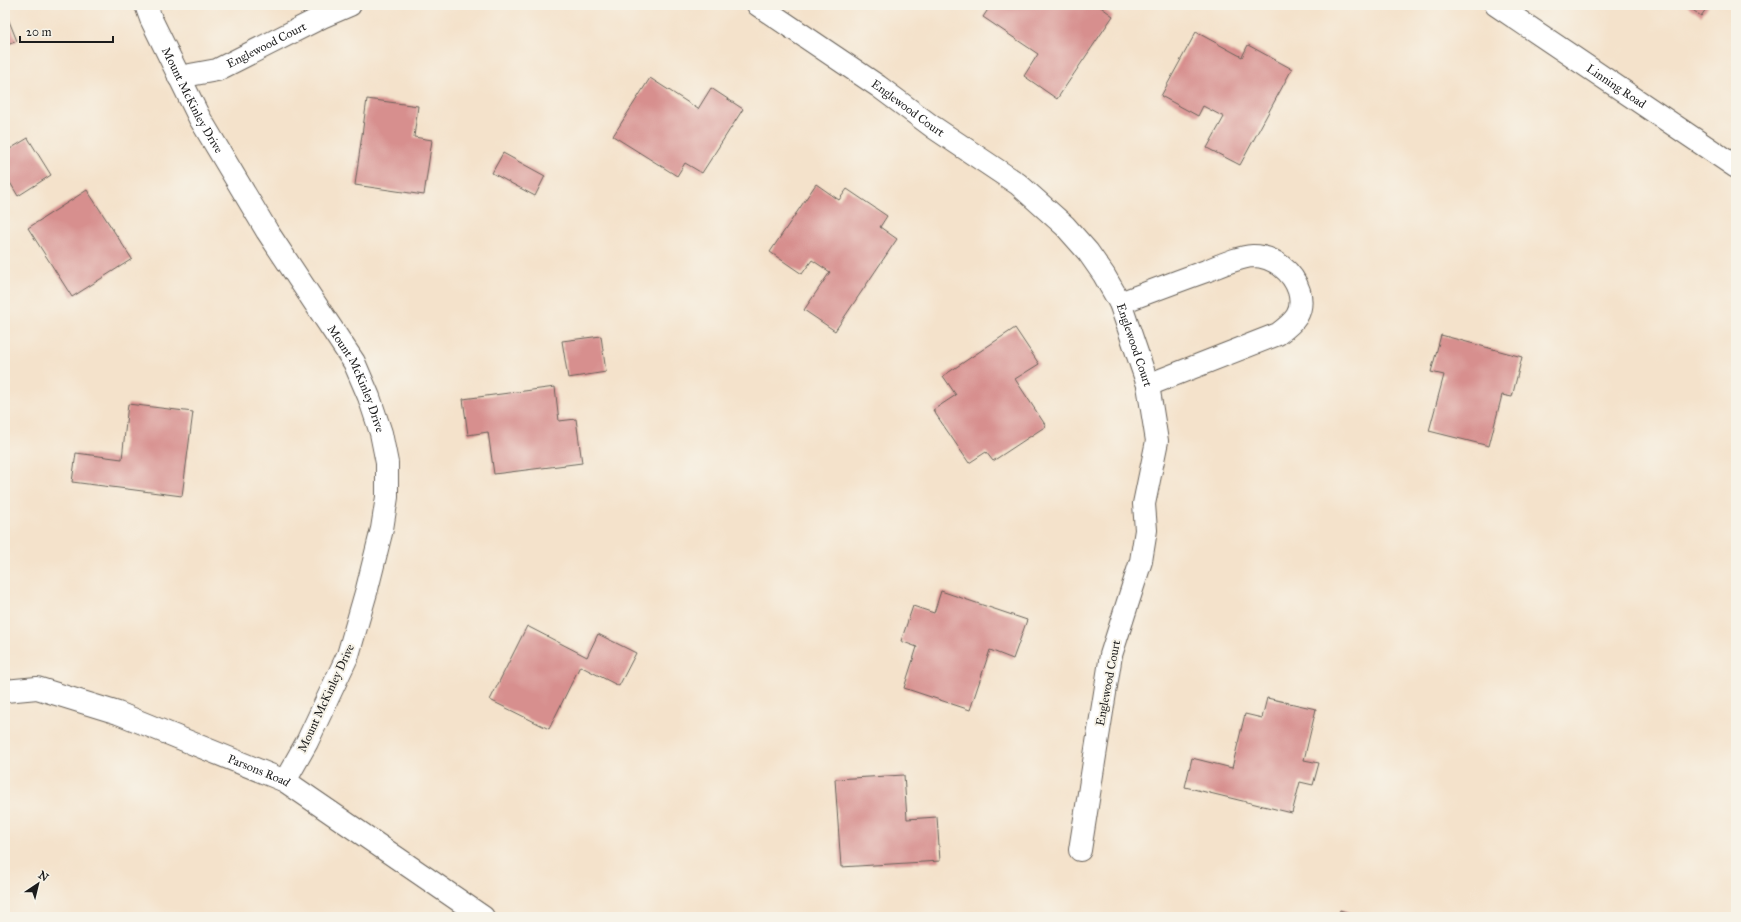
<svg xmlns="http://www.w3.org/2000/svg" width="1741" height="922" font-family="'IM FELL Great Primer',serif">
<rect width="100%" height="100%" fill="#f7f3e8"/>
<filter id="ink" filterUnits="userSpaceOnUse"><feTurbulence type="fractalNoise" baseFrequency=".025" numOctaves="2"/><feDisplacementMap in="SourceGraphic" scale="8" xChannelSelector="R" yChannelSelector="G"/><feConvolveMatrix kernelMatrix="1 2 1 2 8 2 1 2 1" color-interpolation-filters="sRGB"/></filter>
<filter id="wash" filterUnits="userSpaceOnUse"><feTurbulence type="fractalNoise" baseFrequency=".012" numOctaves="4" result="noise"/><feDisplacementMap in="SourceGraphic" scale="16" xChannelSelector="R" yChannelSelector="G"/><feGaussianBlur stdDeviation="0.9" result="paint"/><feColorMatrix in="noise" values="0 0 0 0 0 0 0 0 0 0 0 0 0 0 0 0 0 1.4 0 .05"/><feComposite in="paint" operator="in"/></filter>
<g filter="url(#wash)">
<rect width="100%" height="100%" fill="#f4e2cb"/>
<g id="blocks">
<g fill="#d78f8e">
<polygon points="991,5 1098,5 1113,16 1057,99 1024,76 1038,54 983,17"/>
<polygon points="1686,5 1709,5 1701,16"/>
<polygon points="5,11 17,41 5,46"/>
<polygon points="1196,32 1242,57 1248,45 1292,69 1240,165 1207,148 1224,117 1203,106 1198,116 1161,96"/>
<polygon points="650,78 698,109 711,88 743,109 702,173 685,163 677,176 613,136"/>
<polygon points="367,99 418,106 414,137 432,140 424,195 355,185"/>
<polygon points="28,138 51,175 18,196 5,174 5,152"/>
<polygon points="503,153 545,176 535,196 492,173"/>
<polygon points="816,184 839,200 847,189 887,216 880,227 897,239 835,331 804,310 830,272 812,260 802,274 770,252"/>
<polygon points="87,190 132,259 72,297 28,228"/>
<polygon points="1015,328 1039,364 1015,379 1046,426 993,461 986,452 969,463 933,410 956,395 943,376"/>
<polygon points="1441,335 1522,357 1512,397 1502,395 1489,446 1429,431 1444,375 1431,372"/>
<polygon points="601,336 606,372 568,378 562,341"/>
<polygon points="555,387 559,421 576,419 582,463 494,474 488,432 468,435 463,399"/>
<polygon points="128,404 193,412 182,496 72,482 76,453 122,459"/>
<polygon points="941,591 1027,620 1013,659 990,650 970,710 904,688 917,647 901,641 913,606 934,613"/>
<polygon points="527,626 587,657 598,634 636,653 619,686 580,666 549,729 490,700"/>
<polygon points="1267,698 1316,709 1304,760 1319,763 1313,785 1300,782 1292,813 1185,787 1192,758 1232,768 1245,714 1262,718"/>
<polygon points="904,775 907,819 937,817 940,861 841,867 835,779"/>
<polygon points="1340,910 1360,917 1338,917"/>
</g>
</g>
</g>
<g filter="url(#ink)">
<use href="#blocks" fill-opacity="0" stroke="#686159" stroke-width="1"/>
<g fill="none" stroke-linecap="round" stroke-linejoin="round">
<defs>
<g id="minor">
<path id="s1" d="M146,5L151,19L199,117L267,231L354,362L369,397L381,433L387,463V497L382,529L367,589L348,655L307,742L285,781"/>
<path id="s2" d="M758,5L878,86L933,127L1018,184L1065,226L1088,252L1104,275L1120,303L1148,385L1157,441L1144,504L1146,530L1141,561L1111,655L1080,850"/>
<path id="s3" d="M1496,5L1736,167"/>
<path id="s4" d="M179,77L217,70L322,17L350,5"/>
<path d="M1120,303C1149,292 1178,281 1206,271C1221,265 1238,257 1253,256C1274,256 1293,272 1299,291C1305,313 1294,322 1278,334L1148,385"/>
<path id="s5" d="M5,691L37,688L118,713L285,781L483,917"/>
</g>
</defs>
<use href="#minor" stroke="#686159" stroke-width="24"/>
<use href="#minor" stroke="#fff" stroke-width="22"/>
</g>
</g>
<g text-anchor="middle" stroke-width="4" stroke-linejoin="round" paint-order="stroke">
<g font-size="12" fill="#1c1c1c" stroke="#f7f3e8">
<text dy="4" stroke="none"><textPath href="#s4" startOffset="94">Englewood Court</textPath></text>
<text dy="4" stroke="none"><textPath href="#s3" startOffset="145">Linning Road</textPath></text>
<text dy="4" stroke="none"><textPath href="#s1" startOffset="106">Mount McKinley Drive</textPath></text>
<text dy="4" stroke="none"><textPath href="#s2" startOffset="182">Englewood Court</textPath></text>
<text dy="4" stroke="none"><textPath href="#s2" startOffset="518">Englewood Court</textPath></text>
<text dy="4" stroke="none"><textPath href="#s1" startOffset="430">Mount McKinley Drive</textPath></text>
<text transform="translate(1108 683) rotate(-79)" y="4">Englewood Court</text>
<text transform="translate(326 698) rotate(-65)" y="4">Mount McKinley Drive</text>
<text dy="4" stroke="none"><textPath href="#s5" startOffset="269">Parsons Road</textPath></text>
</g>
</g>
<rect width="1741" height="922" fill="none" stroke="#f7f3e8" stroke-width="20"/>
<g transform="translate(38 884) rotate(35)" stroke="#f7f3e8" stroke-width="3" paint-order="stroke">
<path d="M0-3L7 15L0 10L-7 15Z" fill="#1c1c1c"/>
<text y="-6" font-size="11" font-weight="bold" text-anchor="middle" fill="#1c1c1c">N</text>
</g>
<path d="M20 36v6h93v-6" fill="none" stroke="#1c1c1c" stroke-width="2"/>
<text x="26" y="36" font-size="12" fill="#1c1c1c" stroke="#f7f3e8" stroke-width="3" paint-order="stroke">20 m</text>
</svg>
